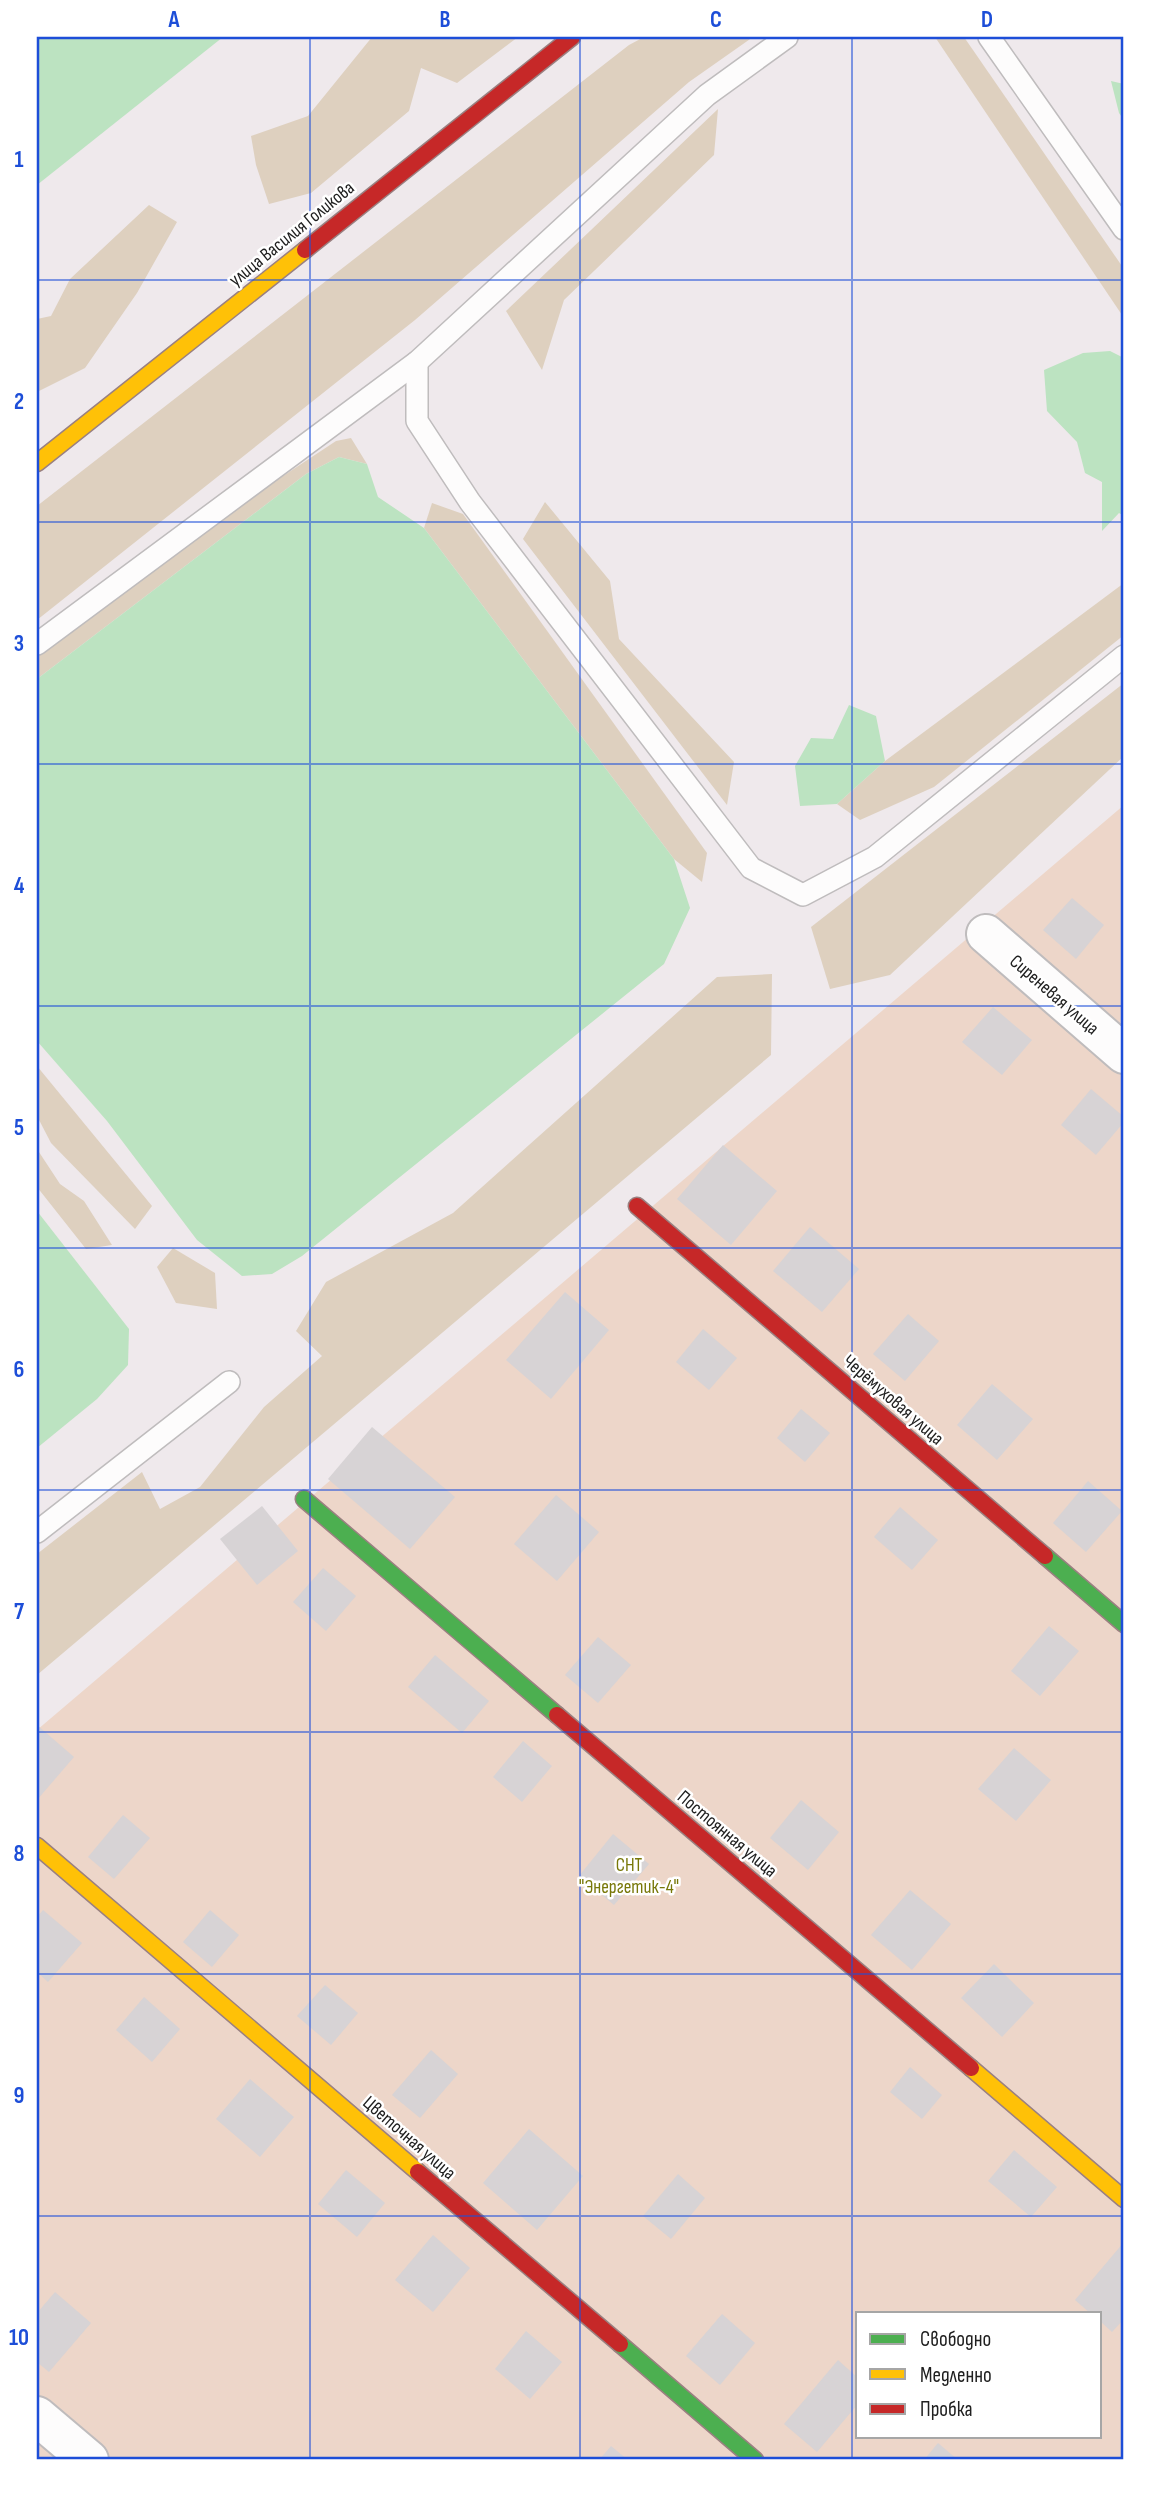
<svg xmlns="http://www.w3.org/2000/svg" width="1161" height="2497" font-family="'Sofia Sans Condensed',sans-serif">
<rect width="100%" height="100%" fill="#efe9ec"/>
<path fill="#edd6c9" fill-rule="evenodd" d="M1124,805V2460H37V1730ZM858,2313H1100V2436H858Z"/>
<g fill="#ded0bf">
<polygon points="372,37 518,37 457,83 421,68 409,111 311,193 269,204 256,165 251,136 308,116"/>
<polygon points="644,37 753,37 689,82 415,320 37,620 37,506 629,45"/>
<polygon points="935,37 964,37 1124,269 1124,318"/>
<polygon points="718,109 714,155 564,300 542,370 506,311"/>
<polygon points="149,205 177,222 137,293 85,368 37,392 37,319 51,316 70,279"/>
<polygon points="351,438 367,464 339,457 306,474 37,679 37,656 253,496 336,441"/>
<polygon points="545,502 610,581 619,639 734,762 727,805 523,539"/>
<polygon points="432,503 463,514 707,853 702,882 674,859 424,528"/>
<polygon points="1124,583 1124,635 934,787 860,820 837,804 885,761"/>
<polygon points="1124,683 1124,756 890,975 830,989 811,927"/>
<polygon points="772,974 771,1055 37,1675 37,1554 142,1472 160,1509 200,1487 264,1407 322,1356 296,1331 326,1282 453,1213 717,977"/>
<polygon points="37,1066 152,1206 135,1229 51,1143 37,1116"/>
<polygon points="37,1149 60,1184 84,1201 112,1245 86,1249 37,1187"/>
<polygon points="173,1248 215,1273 217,1309 176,1303 157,1267"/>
</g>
<g fill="#bce3c1">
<polygon points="37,37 223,37 37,185"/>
<polygon points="1111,81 1124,84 1124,120 1119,113"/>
<polygon points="1110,351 1124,358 1124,516 1119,513 1102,531 1102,482 1085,473 1077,442 1047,411 1044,370 1083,353"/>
<polygon points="339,457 367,464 378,497 424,528 674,859 690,908 664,964 302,1256 272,1274 242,1276 197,1240 107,1121 37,1041 37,679 306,474"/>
<polygon points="849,705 876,716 885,761 837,804 800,806 795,766 811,738 833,739"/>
<polygon points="37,1211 129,1329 128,1365 97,1399 37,1448"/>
</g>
<g fill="#d7d3d5">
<polygon points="1072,898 1104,925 1076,959 1043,930"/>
<polygon points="993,1007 1032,1040 1002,1075 962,1042"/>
<polygon points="1091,1089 1124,1117 1124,1122 1096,1155 1061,1125"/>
<polygon points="723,1145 777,1191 731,1245 677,1199"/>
<polygon points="810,1227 859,1269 822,1312 773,1271"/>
<polygon points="565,1292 609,1330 551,1399 506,1360"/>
<polygon points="908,1314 939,1341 905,1381 873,1354"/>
<polygon points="703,1329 737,1358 709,1390 676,1362"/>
<polygon points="992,1384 1033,1419 997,1460 957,1425"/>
<polygon points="801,1409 830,1433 805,1462 777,1438"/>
<polygon points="372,1427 455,1497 410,1549 328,1479"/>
<polygon points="1088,1481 1122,1511 1086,1552 1053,1523"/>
<polygon points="556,1495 599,1532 557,1581 514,1544"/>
<polygon points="262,1506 298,1551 257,1585 220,1539"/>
<polygon points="900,1507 938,1540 912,1570 874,1537"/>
<polygon points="323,1568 356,1596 326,1631 293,1602"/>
<polygon points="1049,1626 1079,1651 1040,1696 1011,1671"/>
<polygon points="598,1637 631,1665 598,1703 565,1675"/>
<polygon points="435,1655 489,1701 462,1733 408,1687"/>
<polygon points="37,1725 74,1757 37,1800"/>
<polygon points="523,1741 552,1766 522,1802 493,1777"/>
<polygon points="1014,1748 1051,1780 1016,1821 978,1789"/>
<polygon points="801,1800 839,1832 808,1870 770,1838"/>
<polygon points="123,1815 150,1838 114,1879 88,1857"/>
<polygon points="613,1834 649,1864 614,1905 579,1876"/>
<polygon points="910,1890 951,1924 912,1970 871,1935"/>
<polygon points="43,1910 82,1943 48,1982 37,1972 37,1917"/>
<polygon points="210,1910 239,1935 212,1967 183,1942"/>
<polygon points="994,1964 1034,2003 1002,2037 961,1998"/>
<polygon points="325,1985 358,2013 331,2045 297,2016"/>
<polygon points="144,1997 180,2029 152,2062 116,2030"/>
<polygon points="431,2050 458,2074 420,2118 392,2095"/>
<polygon points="910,2067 942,2095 922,2119 890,2092"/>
<polygon points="250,2079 294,2117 260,2157 216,2119"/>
<polygon points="529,2129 583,2176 537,2230 483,2183"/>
<polygon points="1014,2150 1057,2187 1031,2217 988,2181"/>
<polygon points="346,2170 385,2203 357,2237 318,2204"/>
<polygon points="678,2174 705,2198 671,2239 643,2216"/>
<polygon points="433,2235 470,2268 433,2312 395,2280"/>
<polygon points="1124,2242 1124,2319 1112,2332 1100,2321 1100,2313 1090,2313 1075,2300"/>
<polygon points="55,2292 91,2323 49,2372 37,2362 37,2313"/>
<polygon points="722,2314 755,2343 720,2385 686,2356"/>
<polygon points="526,2331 562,2362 530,2399 495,2369"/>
<polygon points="838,2360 858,2378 858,2404 817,2452 784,2424"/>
<polygon points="938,2443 958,2460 924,2460"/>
<polygon points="611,2446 628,2460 599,2460"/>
</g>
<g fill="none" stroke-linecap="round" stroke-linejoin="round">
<defs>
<g id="lane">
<polyline points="989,37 1124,229"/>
<polyline points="417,362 417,421 470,502 751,868 803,895 875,857 1124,656"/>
<polyline points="37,644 417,362 707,95 787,37"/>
<polyline points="37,1532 229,1382"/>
</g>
<g id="street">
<polyline points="986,934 1124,1054"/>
<polyline points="37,2416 89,2460"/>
</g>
<g id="fast">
<polyline points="304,1499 557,1715"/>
<polyline points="1045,1556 1124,1624"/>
<polyline points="620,2344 755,2460"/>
</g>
<g id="slow">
<polyline points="37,463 305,250"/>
<polyline points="37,1846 418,2172"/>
<polyline points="971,2068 1124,2199"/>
</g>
<g id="jam">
<polyline points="305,250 572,37"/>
<polyline points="637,1206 1045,1556"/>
<polyline points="557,1715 971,2068"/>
<polyline points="418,2172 620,2344"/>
</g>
</defs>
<use href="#lane" stroke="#bfbcbd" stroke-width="24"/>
<use href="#street" stroke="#bfbcbd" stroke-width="42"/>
<use href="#fast" stroke="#9a8081" stroke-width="19"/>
<use href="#slow" stroke="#9a8081" stroke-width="19"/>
<use href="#jam" stroke="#9a8081" stroke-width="19"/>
<use href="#lane" stroke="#fdfcfc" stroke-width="21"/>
<use href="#street" stroke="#fdfcfc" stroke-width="38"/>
<use href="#fast" stroke="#4caf50" stroke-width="16"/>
<use href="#slow" stroke="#ffc107" stroke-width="16"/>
<use href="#jam" stroke="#c62828" stroke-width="16"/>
</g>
<path fill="none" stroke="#1d4ed8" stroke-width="2" stroke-opacity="0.55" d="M310,37V2460M580,37V2460M852,37V2460M37,280H1124M37,522H1124M37,764H1124M37,1006H1124M37,1248H1124M37,1490H1124M37,1732H1124M37,1974H1124M37,2216H1124"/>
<g text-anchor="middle" stroke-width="5" stroke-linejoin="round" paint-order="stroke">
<g font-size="19" fill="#202020" stroke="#fff">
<text transform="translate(291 233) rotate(-39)" y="7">улица Василия Голикова</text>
<text transform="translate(1055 994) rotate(41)" y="7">Сиреневая улица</text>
<text transform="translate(894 1399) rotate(41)" y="7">Черёмуховая улица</text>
<text transform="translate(728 1833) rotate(40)" y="7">Постоянная улица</text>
<text transform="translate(410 2137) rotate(41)" y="7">Цветочная улица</text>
</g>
<g font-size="19" fill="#787809" stroke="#fff">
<text x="629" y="1871">СНТ<tspan x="629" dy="22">"Энергетик-4"</tspan></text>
</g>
</g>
<rect width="1161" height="2497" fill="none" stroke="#ffffff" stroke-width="77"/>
<rect x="856" y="2312" width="245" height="126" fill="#ffffff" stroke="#a6a6a6" stroke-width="2"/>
<rect x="870" y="2334" width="35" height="10" fill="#4caf50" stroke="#a6a6a6" stroke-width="2"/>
<text x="920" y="2346" font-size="21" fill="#202020">Свободно</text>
<rect x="870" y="2369" width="35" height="10" fill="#ffc107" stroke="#a6a6a6" stroke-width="2"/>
<text x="920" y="2382" font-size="21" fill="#202020">Медленно</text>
<rect x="870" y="2404" width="35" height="10" fill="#c62828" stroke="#a6a6a6" stroke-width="2"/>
<text x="920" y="2416" font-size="21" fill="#202020">Пробка</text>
<rect x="38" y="38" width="1084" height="2420" fill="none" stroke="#1d4ed8" stroke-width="2.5"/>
<g font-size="23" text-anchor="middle" font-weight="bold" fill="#1d4ed8">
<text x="174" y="27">A</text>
<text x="445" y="27">B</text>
<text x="716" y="27">C</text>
<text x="987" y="27">D</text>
<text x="19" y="167">1</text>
<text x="19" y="409">2</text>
<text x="19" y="651">3</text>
<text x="19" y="893">4</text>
<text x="19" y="1135">5</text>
<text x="19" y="1377">6</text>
<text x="19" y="1619">7</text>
<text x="19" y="1861">8</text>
<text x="19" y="2103">9</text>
<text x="19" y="2345">10</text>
</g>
</svg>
